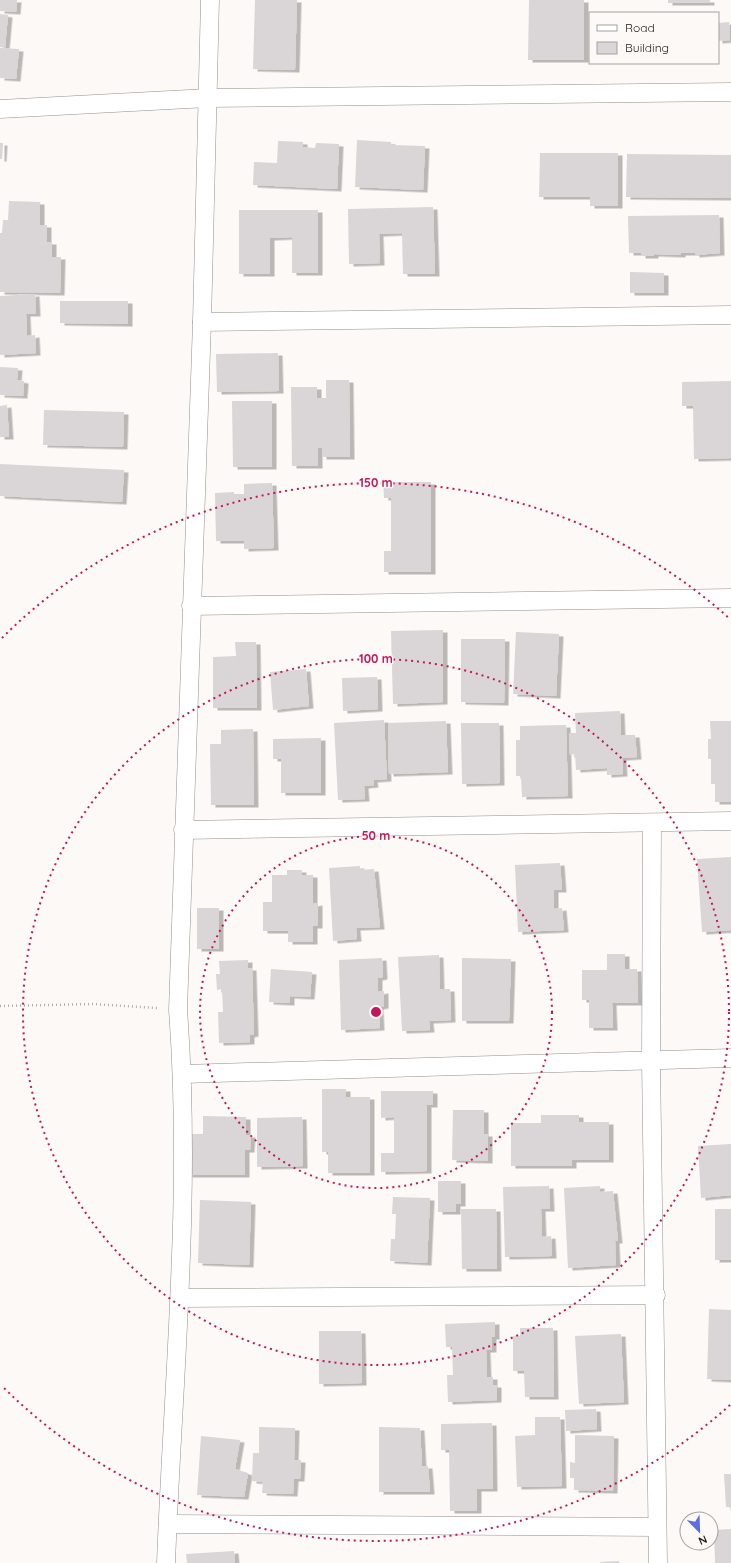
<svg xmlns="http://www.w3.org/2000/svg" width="731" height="1563" font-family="Quicksand,sans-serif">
<defs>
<filter id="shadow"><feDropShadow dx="4.5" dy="2.5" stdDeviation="0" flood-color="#0004"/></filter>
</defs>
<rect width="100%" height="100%" fill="#fdf9f6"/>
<g fill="#dad5d7" filter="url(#shadow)">
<polygon points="0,0 17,0 16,12 0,11"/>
<polygon points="255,0 297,0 295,70 253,69"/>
<polygon points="529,0 584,0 584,60 528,60"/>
<rect x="668" y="0" width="42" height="3"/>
<polygon points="0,14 8,15 5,48 0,47"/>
<polygon points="729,22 730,40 718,41 718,23"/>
<polygon points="0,48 19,49 16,79 0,78"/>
<polygon points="357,140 391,142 391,145 425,146 423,190 355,187"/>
<polygon points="278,141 303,142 303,147 315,148 316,143 339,144 337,189 253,185 254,162 277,163"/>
<polygon points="0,143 3,143 2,159 0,159"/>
<polygon points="540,153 618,153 618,206 590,206 590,197 539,197"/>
<polygon points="627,154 731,155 731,198 626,197"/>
<polygon points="9,201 40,202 40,225 47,225 47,242 52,242 52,257 61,257 60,293 0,292 0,233 2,233 3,220 8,220"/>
<polygon points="433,207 435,274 403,274 402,233 379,234 380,263 349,264 348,209"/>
<polygon points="239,210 318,210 318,273 292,273 292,237 270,238 270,274 239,274"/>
<polygon points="719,215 720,253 695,255 695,253 681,253 681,255 654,254 654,256 641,256 641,253 629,253 628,216"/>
<polygon points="630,272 664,273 664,293 630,293"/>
<polygon points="35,294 36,314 26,314 27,336 35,335 36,353 0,355 0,296"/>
<polygon points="60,301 128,301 128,324 60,323"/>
<polygon points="278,353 279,391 217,392 216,354"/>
<polygon points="0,367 18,368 17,380 24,381 23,396 0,395"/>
<polygon points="326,380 349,380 350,457 322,457 322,448 318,448 318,466 292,466 291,387 317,387 317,398 326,398"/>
<polygon points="731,381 731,458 694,459 693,406 682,406 682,382"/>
<polygon points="232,401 272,401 272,467 233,467"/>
<polygon points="7,405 9,437 0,437 0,406"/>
<polygon points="44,410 124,412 123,447 43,445"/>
<polygon points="0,464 124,470 122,502 0,496"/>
<polygon points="383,482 431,482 431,572 384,572 384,551 391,551 391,498 384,498"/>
<polygon points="272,483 274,548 244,549 244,541 216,541 215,493 234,492 234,494 244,494 244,484"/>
<polygon points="443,630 443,702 393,704 391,631"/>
<polygon points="516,632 559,634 556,696 513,694"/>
<polygon points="461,639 505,639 504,703 461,702"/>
<polygon points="235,642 256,642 257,708 213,708 213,657 236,656"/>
<polygon points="306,669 309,706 273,710 270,672"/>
<polygon points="377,677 378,709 343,711 342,678"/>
<polygon points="620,711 621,735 635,735 637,757 622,758 623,774 607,775 607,768 576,770 575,754 570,755 569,733 576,733 575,713"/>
<polygon points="384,720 387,779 373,780 374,785 364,786 365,799 338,800 334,723"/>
<polygon points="446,721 448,772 389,774 388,723"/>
<polygon points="710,721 731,721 731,802 715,802 715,784 711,784 711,759 708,759 708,739 711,739"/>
<polygon points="461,723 499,723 500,783 462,784"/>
<polygon points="566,725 568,796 522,797 521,776 516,776 516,740 520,740 520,726"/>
<polygon points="253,729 254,805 211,805 210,744 221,744 221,730"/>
<polygon points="321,738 321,793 281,793 281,759 273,759 273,739"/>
<polygon points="731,857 731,930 702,932 697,859"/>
<polygon points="560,863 562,890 554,890 554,909 562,908 564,930 518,932 515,865"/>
<polygon points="360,866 360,870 374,869 380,927 356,928 357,939 333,941 329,868"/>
<polygon points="287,870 302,870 302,875 313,875 313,904 318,903 318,926 313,926 313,942 288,942 288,931 263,931 263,902 272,902 272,875 287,875"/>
<rect x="197" y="908" width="22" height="41"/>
<polygon points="607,954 625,954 625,969 637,969 638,1003 612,1003 613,1028 589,1028 589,1000 582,1000 582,970 607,970"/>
<polygon points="439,955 440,989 450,989 451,1020 429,1021 430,1030 402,1031 398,957"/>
<polygon points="382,958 383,977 378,978 378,992 384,991 384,1006 379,1007 380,1028 341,1030 339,960"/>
<polygon points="462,958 511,959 509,1021 462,1021"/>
<polygon points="248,960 248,968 252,968 254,1034 250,1035 250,1042 219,1043 218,1012 223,1012 222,989 217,990 216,974 220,974 219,961"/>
<polygon points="271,969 312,972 310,997 290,996 290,1003 269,1002"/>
<polygon points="322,1089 346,1089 346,1097 370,1097 370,1173 328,1173 328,1152 322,1152"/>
<polygon points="381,1091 433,1091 433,1105 427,1105 427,1171 381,1172 381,1153 394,1153 394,1117 381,1118"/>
<polygon points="453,1110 484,1110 484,1134 488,1134 488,1161 452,1160"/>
<polygon points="541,1115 579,1115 579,1122 609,1122 609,1160 572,1160 572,1166 511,1166 511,1123 541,1123"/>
<polygon points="203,1116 246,1117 246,1135 251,1135 250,1150 245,1150 245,1175 188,1175 189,1134 203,1134"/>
<polygon points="302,1117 303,1166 257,1167 257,1118"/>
<polygon points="731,1144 731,1195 701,1198 698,1146"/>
<polygon points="438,1181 461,1181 461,1204 456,1204 456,1212 438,1212"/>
<polygon points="549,1186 550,1209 541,1209 542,1237 551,1236 552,1256 505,1257 503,1187"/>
<polygon points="600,1186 600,1192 613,1191 618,1241 615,1241 616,1265 568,1268 564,1188"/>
<polygon points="393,1197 430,1198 427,1263 390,1261 391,1239 395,1239 396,1214 392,1214"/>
<polygon points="200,1200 251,1202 249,1265 198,1263"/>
<polygon points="461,1209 496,1209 497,1269 462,1269"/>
<rect x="715" y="1209" width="16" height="51"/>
<polygon points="709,1309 731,1310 731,1380 707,1379"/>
<polygon points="495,1322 495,1337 492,1337 492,1350 486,1350 487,1377 493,1377 493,1385 497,1385 497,1400 448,1402 447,1375 453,1375 452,1347 446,1347 445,1324"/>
<polygon points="520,1328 553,1328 554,1397 525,1397 524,1371 513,1371 513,1336 520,1336"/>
<polygon points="319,1331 361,1331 362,1383 319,1384"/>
<polygon points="621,1334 624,1402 579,1404 575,1336"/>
<polygon points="596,1409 597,1429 566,1431 565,1410"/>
<polygon points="535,1417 560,1417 562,1486 517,1487 515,1436 535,1435"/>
<polygon points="492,1423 493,1489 477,1489 477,1511 450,1511 449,1450 441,1450 441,1424"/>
<polygon points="259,1427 295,1428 294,1460 301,1460 300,1479 294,1479 293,1494 262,1493 263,1482 252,1481 253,1453 259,1453"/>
<polygon points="379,1427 420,1428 422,1466 428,1466 430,1492 379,1492"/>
<polygon points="575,1435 614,1436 613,1491 574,1490 574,1478 570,1478 570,1462 575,1463"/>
<polygon points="201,1436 240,1440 235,1469 248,1473 244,1497 197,1495"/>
<polygon points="724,1474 731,1474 731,1507 726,1507"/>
<polygon points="731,1529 731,1563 715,1563 714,1530"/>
<polygon points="234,1551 235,1563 187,1563 186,1554"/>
<polygon points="619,1561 619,1563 600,1563 600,1562"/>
</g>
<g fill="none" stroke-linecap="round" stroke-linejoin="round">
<defs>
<g id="minor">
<polyline points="0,109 208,98 731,92"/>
<polyline points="202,322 731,315"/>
<polyline points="191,606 731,598"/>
<polyline points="652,823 651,1060 658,1563"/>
<polyline points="183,830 731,821"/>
<polyline points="183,1074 731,1058"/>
<polyline points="180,1298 656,1295"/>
<polyline points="168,1524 657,1527"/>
<path d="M166,1563C173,1379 192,1194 178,1010L202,322L210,0"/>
</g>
</defs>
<use href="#minor" stroke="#93908d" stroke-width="19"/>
<polyline stroke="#b0acaa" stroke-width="2.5" stroke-dasharray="1 3" stroke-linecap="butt" points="0,1006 94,1004 157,1008"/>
<use href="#minor" stroke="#fff" stroke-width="18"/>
</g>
<g fill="none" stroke="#c2185b" stroke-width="2" stroke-dasharray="2 4">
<circle cx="376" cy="1012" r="176"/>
<circle cx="376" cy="1012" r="353"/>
<path d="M730 1405A529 529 0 0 1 2 1386M2 638A529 529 0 0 1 730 619"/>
</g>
<circle cx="376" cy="1012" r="6" fill="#c2185b" stroke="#fdf9f6" stroke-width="2"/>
<g font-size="12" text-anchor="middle" font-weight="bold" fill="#c2185b" stroke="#fdf9f6" stroke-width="3" stroke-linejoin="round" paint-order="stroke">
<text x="376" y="487">150 m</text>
<text x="376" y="663">100 m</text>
<text x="376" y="840">50 m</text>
</g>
<rect x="589" y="12" width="130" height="52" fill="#fdf9f6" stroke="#a5a19f"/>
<rect x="597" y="25" width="20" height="6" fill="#ffffff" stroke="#a5a19f"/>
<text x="625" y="32" font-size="12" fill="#201e1d">Road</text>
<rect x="597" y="42" width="20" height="12" fill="#dad5d7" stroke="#a5a19f"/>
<text x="625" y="52" font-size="12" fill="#201e1d">Building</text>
<g transform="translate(699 1531) rotate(157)"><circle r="19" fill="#fdf9f6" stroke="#a5a19f"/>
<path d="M0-3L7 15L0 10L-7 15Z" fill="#5f6de4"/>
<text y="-6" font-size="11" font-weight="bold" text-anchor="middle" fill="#201e1d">N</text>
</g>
</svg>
